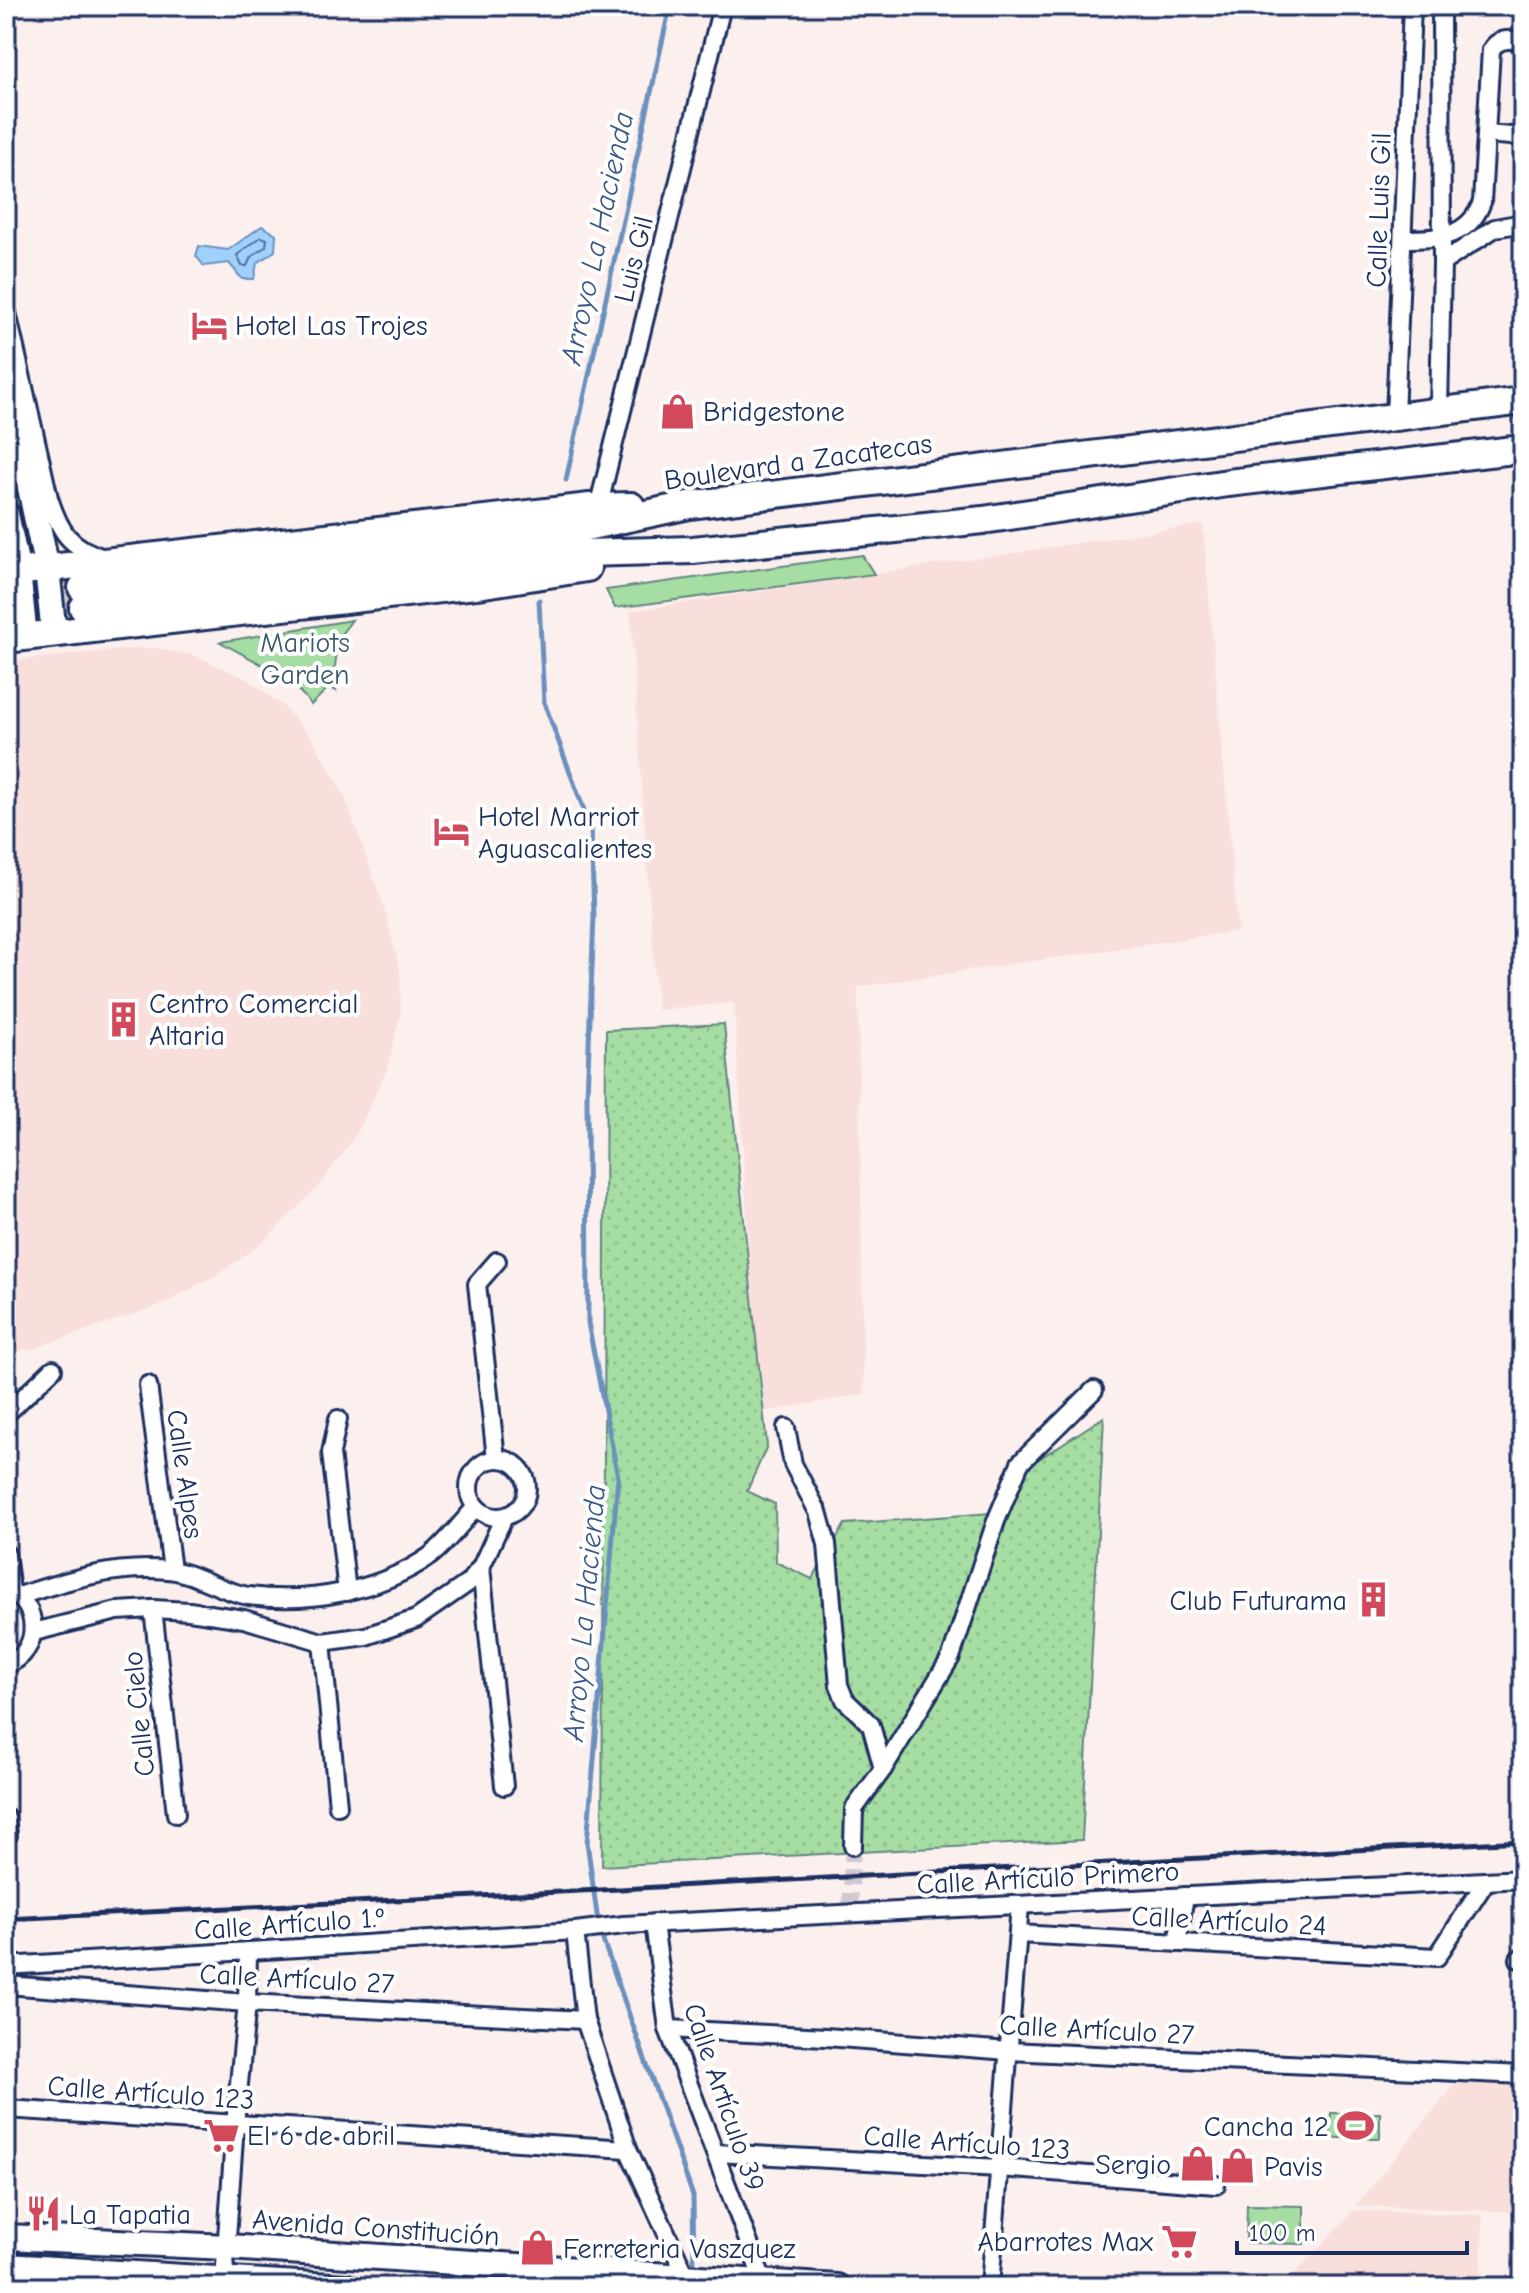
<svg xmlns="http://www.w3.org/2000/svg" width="1529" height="2293" font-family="'Comic Neue',sans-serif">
<defs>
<pattern id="grass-dots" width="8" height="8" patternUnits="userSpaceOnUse" patternTransform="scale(2)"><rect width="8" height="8" fill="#a6dda2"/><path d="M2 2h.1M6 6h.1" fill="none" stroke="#8ebe8e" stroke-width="1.8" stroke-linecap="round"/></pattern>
</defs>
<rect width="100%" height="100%" fill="#fcf0ef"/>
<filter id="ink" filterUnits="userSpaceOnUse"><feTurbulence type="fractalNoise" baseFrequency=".0125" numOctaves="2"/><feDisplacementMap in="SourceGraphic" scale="16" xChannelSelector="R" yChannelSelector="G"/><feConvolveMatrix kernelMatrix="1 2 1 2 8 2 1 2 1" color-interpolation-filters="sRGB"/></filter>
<g filter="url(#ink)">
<g fill="#f9dfdc">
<polygon points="1203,524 1238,931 858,987 864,1394 759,1413 734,1003 657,1010 630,611"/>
<polygon points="139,648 155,648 194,655 249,680 283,706 312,738 344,794 384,907 400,969 401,1012 387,1070 358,1132 321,1184 263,1242 222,1272 164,1304 35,1348 6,1353 6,661"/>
<polygon points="1457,2082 1523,2084 1523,2212 1355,2206"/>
<polygon points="1354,2210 1483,2215 1481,2287 1282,2287"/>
</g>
<polygon fill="url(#grass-dots)" stroke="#608680" stroke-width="2" points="724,1024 767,1446 747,1491 775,1504 776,1562 812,1579 845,1524 991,1513 1028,1466 1104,1417 1082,1840 602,1866 606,1030"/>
<g fill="#a6dda2" stroke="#608680" stroke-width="2">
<polygon points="862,555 874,574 615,608 606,590"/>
<path d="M352,620L339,637L333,680L336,691L329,687L311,705C290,675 252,660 220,642Z"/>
<polygon points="1331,2113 1380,2113 1380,2138 1330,2138"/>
<polygon points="1247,2205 1304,2206 1304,2244 1246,2243"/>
</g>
<polygon fill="#a0d1fd" stroke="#6b90bd" stroke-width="2" points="262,226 276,234 275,251 257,263 254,279 242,279 229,263 204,266 196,256 199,246 228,250"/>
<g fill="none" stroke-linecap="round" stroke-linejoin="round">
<polygon stroke="#50709e" stroke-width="2" points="261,237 267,239 266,246 251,257 247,266 242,266 237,255"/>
<g stroke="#6b90bd" stroke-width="5">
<polyline points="566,480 670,6"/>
<polyline points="539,600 544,702 591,829 594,916 587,1096 588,1323 618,1477 587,1842 599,1929 693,2196 694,2270"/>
</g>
<polyline stroke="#cfc9d2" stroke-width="16" stroke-dasharray="16 8" stroke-linecap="butt" points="850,1909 853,1846"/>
<g stroke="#cfc9d2" stroke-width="26" stroke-dasharray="26 13" stroke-linecap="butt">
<polyline points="6,597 82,588"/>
<polyline points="6,616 83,608"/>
</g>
<defs>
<g id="street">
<polyline points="1486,134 1523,137"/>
<path d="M1404,239C1437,239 1469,238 1482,202L1491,50C1499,37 1510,40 1523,40"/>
<polyline points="1442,263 1495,228 1523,223"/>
<path d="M6,308L49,498C60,532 69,547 104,558"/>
<polyline points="1439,411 1442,263 1441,6"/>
<polyline points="1395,416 1412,6"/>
<polyline points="597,512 722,6"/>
<polyline points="148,1385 172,1570"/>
<polyline points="6,1414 53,1369"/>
<polyline points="338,1419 331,1453 347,1592"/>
<polyline points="786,1428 793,1464 818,1512 827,1544 839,1685 845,1700 871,1725 883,1769"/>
<polyline points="496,1459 477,1284 497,1261"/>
<circle cx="498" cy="1488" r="29"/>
<polyline points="6,1554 11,1591"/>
<polyline points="481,1567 504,1786"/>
<path d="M6,1589C41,1603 42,1652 6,1665"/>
<path d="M19,1596C68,1580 115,1565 168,1570C195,1572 221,1592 249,1596C309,1604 380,1591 430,1556C447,1543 461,1523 476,1507"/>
<polyline points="153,1609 176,1814"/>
<polyline points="34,1632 117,1611 153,1609 189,1611 244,1619 322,1642 366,1636 416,1619 468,1583 481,1567 504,1517"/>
<polyline points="322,1642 338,1806"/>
<polyline points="6,1818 8,1835"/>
<polyline points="853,1846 854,1809 883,1769 951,1657 996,1521 1020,1463 1094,1390"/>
<polyline points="654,1923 668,2029 764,2283"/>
<polyline points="575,1931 585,2020 628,2149 687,2278"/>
<polyline points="1018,1934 1437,1957 1486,1881"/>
<polyline points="1177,1943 1185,1896"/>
<polyline points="1519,1959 1523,1960"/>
<polyline points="6,1966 575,1931 624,1925 1523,1879"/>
<polyline points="6,1985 247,2003 585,2020"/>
<polyline points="668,2029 826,2037 1009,2051 1523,2075"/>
<polyline points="6,2109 628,2149"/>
<polyline points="716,2153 1000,2168 1216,2185"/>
<polyline points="224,2280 235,2124 247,2003 248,1951"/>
<polyline points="990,2287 1020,1905"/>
</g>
<g id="secondary">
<polyline points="6,373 47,569 54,634"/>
<polyline points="6,514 18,572 25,637"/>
<polyline points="6,2237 228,2247 837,2287"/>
<polyline points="6,2266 347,2287"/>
</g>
<g id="primary">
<polyline points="6,573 590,507 631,506"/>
<polyline points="82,588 581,528 689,505 1523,401"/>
<polyline points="83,608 443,564 584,553 693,550 983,520 1228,483 1523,449"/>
<polyline points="6,639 484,584 587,568"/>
</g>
</defs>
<use href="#street" stroke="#1b2f5e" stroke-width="22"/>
<use href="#secondary" stroke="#1b2f5e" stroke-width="30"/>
<use href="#primary" stroke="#1b2f5e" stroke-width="32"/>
<use href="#street" stroke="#fff" stroke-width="16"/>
<use href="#secondary" stroke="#fff" stroke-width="24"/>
<use href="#primary" stroke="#fff" stroke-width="26"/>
<polyline stroke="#1b2f5e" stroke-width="5" points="6,1919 620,1889 1523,1841"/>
</g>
</g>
<defs>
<symbol id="hotel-bare" viewBox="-9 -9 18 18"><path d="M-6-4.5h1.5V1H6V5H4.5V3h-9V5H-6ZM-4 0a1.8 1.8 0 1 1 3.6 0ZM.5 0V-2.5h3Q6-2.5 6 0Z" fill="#d1495b" stroke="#fff" stroke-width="2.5" paint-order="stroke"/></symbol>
<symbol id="shop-bare" viewBox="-9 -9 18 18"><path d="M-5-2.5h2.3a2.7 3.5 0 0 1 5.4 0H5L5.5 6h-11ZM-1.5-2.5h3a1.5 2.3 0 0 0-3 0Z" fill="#d1495b" stroke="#fff" stroke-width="2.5" paint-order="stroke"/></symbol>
<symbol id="building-bare" viewBox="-9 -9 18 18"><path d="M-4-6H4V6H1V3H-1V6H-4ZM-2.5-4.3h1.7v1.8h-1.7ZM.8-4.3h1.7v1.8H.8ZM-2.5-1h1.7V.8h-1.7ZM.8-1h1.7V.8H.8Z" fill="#d1495b" stroke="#fff" stroke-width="2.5" paint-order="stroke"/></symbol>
<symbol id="stadium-bare" viewBox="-9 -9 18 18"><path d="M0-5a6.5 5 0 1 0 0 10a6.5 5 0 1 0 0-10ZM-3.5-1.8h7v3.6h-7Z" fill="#d1495b" stroke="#fff" stroke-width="2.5" paint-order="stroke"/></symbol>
<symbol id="supermarket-bare" viewBox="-9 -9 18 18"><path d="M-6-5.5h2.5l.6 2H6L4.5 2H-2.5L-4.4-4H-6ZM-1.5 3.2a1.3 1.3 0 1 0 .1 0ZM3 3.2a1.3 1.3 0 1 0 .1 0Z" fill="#d1495b" stroke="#fff" stroke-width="2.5" paint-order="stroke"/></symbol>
<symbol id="restaurant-bare" viewBox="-9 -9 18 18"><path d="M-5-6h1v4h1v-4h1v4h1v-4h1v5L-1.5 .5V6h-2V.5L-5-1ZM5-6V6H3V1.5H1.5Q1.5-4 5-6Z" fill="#d1495b" stroke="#fff" stroke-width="2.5" paint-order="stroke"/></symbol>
</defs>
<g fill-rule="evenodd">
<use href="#hotel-bare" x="184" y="300" width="51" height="51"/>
<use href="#shop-bare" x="652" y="386" width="51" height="51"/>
<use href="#hotel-bare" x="426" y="806" width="51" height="51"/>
<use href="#building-bare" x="98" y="994" width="51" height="51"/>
<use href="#building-bare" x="1348" y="1574" width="51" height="51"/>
<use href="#stadium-bare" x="1330" y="2100" width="51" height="51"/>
<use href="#supermarket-bare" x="196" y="2110" width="51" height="51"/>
<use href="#shop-bare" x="1172" y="2138" width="51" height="51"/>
<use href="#shop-bare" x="1212" y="2140" width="51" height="51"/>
<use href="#restaurant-bare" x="18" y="2188" width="51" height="51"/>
<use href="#supermarket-bare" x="1154" y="2216" width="51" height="51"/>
<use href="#shop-bare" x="512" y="2222" width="51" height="51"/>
</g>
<g text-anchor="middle" stroke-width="8" stroke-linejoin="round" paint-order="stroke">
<g font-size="28" fill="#1b2f5e" stroke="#fff">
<text transform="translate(1378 210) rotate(-88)" y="10">Calle Luis Gil</text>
<text transform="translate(633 259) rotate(-76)" y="10">Luis Gil</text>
<text transform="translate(798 461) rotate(-8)" y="10">Boulevard a Zacatecas</text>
<text transform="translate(186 1474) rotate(82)" y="10">Calle Alpes</text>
<text transform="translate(138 1714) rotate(-96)" y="10">Calle Cielo</text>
<text transform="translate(1048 1877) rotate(-3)" y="10">Calle Artículo Primero</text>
<text transform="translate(1229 1920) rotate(3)" y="10">Calle Artículo 24</text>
<text transform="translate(289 1923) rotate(-4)" y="10">Calle Artículo 1.º</text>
<text transform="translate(297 1978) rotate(3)" y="10">Calle Artículo 27</text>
<text transform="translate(1097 2029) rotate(3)" y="10">Calle Artículo 27</text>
<text transform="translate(151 2092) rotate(4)" y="10">Calle Artículo 123</text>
<text transform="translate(725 2097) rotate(71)" y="10">Calle Artículo 39</text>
<text transform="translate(967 2142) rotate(4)" y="10">Calle Artículo 123</text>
<text transform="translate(376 2227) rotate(4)" y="10">Avenida Constitución</text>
</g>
<g font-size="28" fill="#1b2f5e" stroke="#fff" text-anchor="start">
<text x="235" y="335">Hotel Las Trojes</text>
<text x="703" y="421">Bridgestone</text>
<text x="478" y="826">Hotel Marriot<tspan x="478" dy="32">Aguascalientes</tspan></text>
<text x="149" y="1013">Centro Comercial<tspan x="149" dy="32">Altaria</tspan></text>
<text x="1347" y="1610" text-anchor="end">Club Futurama</text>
<text x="1329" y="2136" text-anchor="end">Cancha 12</text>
<text x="247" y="2145">El 6 de abril</text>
<text x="1171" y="2174" text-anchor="end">Sergio</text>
<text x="1264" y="2176">Pavis</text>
<text x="69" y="2224">La Tapatia</text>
<text x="1153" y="2251" text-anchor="end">Abarrotes Max</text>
<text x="563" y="2258">Ferreteria Vaszquez</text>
</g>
<g font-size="28" fill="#3e5a6f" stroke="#fff">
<text x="305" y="652">Mariots<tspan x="305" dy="32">Garden</tspan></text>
</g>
<g font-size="30" font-style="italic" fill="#3c5886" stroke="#fff">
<text transform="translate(597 238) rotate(-78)" y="10">Arroyo La Hacienda</text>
<text transform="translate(584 1613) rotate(-85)" y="10">Arroyo La Hacienda</text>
</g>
</g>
<rect width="1529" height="2293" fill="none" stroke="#fff" stroke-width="32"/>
<rect x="16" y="16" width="1497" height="2261" fill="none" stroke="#1b2f5e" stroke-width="3" filter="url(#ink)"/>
<path d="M1237 2241v12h230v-12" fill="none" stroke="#1b2f5e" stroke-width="4"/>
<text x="1249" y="2241" font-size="24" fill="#1b2f5e" stroke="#ffffff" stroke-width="6" paint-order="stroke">100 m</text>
</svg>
